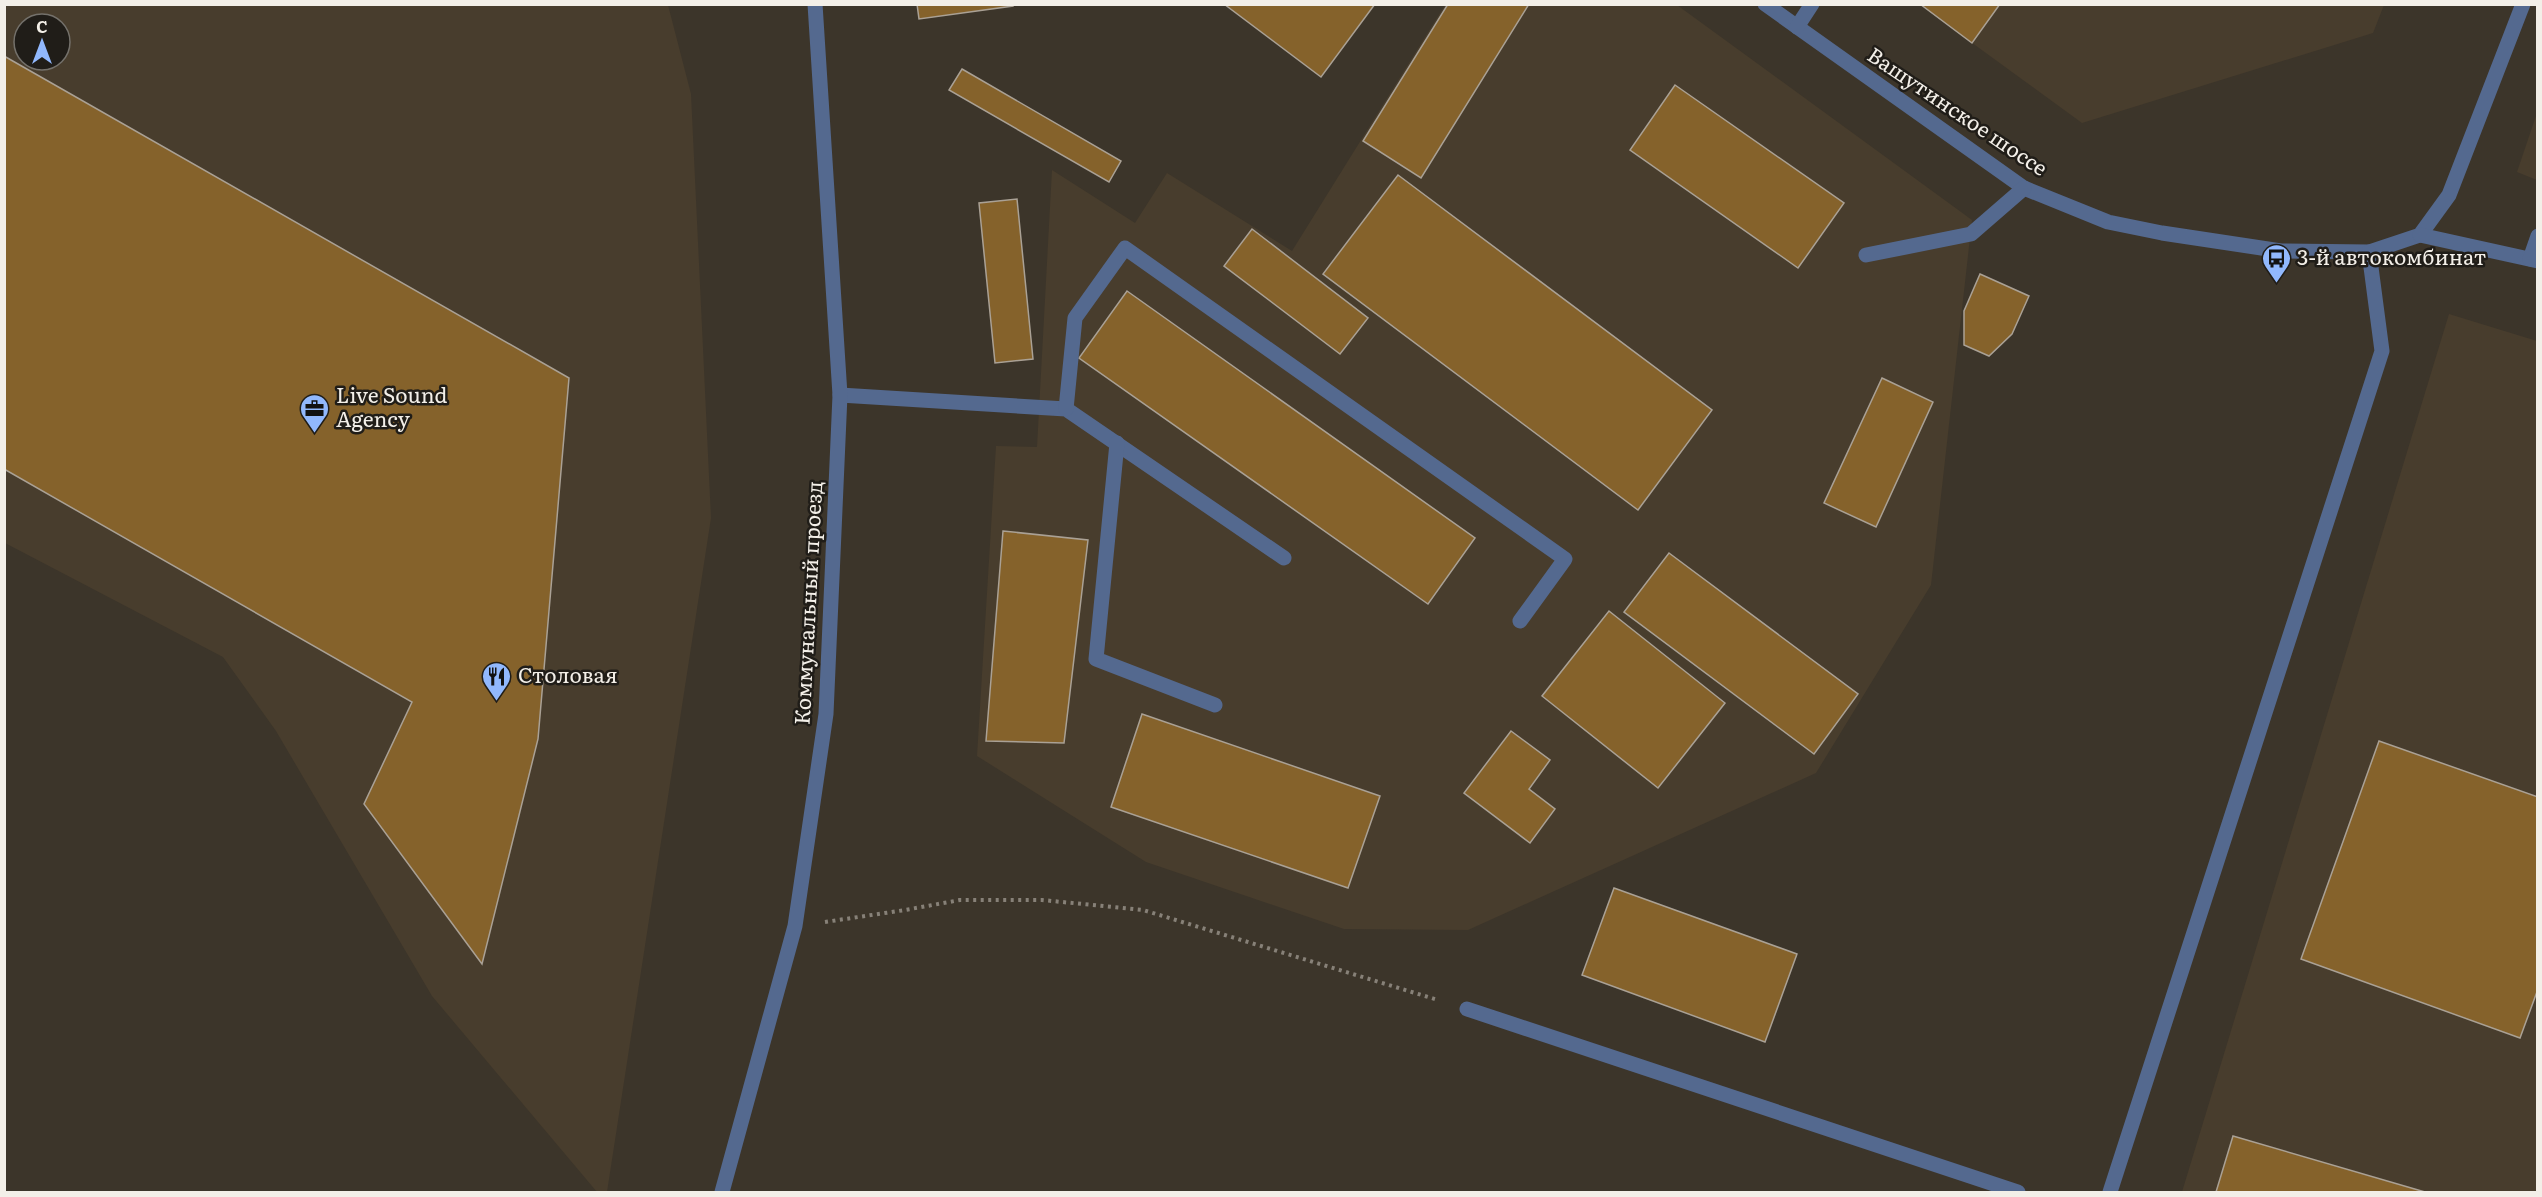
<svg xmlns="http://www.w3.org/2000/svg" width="2542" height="1197" font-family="Literata,serif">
<rect width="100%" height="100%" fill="#3c352a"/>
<g fill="#483d2d" fill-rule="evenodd">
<path d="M4,5H668L691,94L711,518L607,1192H597L432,996L276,731L223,657L5,543ZM24,24H60V60H24Z"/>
<polygon points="1445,5 1677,5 1972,220 1931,585 1816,773 1468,930 1344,929 1146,862 977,756 996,446 1037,447 1052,170 1135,223 1167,173 1292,251"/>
<polygon points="1920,5 2384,5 2373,33 2082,123"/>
<polygon points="2537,113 2538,180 2537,180 2517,172"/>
<polygon points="2449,314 2537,341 2537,1192 2182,1192"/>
</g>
<g fill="#85622b" stroke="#aaa195" stroke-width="1.5">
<polygon points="917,4 1013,4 1013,6 919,19"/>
<polygon points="1224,4 1375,4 1321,77"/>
<polygon points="1448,4 1529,4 1421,178 1363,141"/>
<polygon points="1920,4 2000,4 1972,43"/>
<polygon points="4,56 569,378 538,739 482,964 364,804 412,702 4,469"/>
<polygon points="962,69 1121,161 1109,182 949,90"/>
<polygon points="1675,85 1844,203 1798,268 1630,150"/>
<polygon points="1398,175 1712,410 1638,510 1323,274"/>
<polygon points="1017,199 1033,359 995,363 979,203"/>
<polygon points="1252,229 1368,318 1340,354 1224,266"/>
<polygon points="1980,274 2029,296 2012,334 1989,356 1964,345 1964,311"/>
<polygon points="1127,291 1475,538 1428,604 1079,358"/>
<polygon points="1882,378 1933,402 1876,527 1824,503"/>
<polygon points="1003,531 1088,540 1064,743 986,741"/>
<polygon points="1669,553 1858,694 1814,754 1624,612"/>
<polygon points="1609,611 1725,703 1658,788 1542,696"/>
<polygon points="1142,714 1380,796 1348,888 1111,807"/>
<polygon points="1511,731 1550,760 1529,789 1555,809 1530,843 1464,793"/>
<polygon points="2379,741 2538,797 2538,989 2520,1038 2301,959"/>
<polygon points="1614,888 1797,954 1765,1042 1582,975"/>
<polygon points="2233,1136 2425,1192 2216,1192"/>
</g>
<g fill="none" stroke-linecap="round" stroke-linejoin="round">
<polyline stroke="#878178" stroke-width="4" stroke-dasharray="3 4.5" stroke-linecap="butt" points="825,922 905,910 960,900 1042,900 1143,910 1438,1000"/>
<g stroke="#54698f" stroke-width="15">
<polyline points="1765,4 2024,188 2108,222 2162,233 2281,251 2369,252 2420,235 2449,195 2523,4"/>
<polyline points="1797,27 1812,4"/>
<polyline points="2420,235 2538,261"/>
<polyline points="1866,255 1971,234 2024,188"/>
<polyline points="2530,259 2538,236"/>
<polyline points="840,395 1066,409 1284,558"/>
<polyline points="1066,409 1075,318 1125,248 1565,559 1520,621"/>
<polyline points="1117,443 1096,659 1215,705"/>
<polyline points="1467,1009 2018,1192"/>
<polyline points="722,1192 795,926 826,714 840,395 815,4"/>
<polyline points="2110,1192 2382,351 2369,252"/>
</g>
</g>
<defs>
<symbol id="bus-pin" viewBox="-11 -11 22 30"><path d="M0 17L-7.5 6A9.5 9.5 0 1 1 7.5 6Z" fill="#91b8fd" stroke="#201d18"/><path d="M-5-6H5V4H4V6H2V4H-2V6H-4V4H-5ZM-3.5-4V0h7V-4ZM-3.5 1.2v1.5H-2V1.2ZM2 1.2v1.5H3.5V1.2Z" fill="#111"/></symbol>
<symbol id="office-pin" viewBox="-11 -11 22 30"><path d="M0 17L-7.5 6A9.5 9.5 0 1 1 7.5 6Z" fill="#91b8fd" stroke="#201d18"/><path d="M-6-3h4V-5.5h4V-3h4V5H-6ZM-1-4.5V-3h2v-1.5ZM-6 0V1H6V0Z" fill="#111"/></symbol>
<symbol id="restaurant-pin" viewBox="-11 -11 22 30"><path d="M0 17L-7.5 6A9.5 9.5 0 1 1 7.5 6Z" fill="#91b8fd" stroke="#201d18"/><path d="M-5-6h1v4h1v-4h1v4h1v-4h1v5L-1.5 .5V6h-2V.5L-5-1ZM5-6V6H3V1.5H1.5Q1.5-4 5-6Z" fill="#111"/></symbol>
</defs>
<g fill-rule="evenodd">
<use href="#bus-pin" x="2260" y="242" width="33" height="45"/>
<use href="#office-pin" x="298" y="392" width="33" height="45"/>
<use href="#restaurant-pin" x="480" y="660" width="33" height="45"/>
</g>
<g text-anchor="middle" stroke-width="5" stroke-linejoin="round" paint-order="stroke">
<g font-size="21" fill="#f3efe8" stroke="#201d18">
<text transform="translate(1957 112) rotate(34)" y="7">Вашутинское шоссе</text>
<text transform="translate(809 603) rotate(-87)" y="7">Коммунальный проезд</text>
</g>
<g font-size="21" fill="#f3efe8" stroke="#201d18" text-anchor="start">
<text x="2297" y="265">3-й автокомбинат</text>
<text x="336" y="403">Live Sound<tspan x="336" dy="24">Agency</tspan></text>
<text x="518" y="683">Столовая</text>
</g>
</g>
<rect width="2542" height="1197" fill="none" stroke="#f3efe8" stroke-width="12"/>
<g transform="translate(42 42)"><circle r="28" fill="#201d18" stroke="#74716b" stroke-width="1.5"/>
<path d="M0-4.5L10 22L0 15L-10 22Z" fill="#91b8fd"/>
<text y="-9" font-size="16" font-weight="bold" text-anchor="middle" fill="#f3efe8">С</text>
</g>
</svg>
